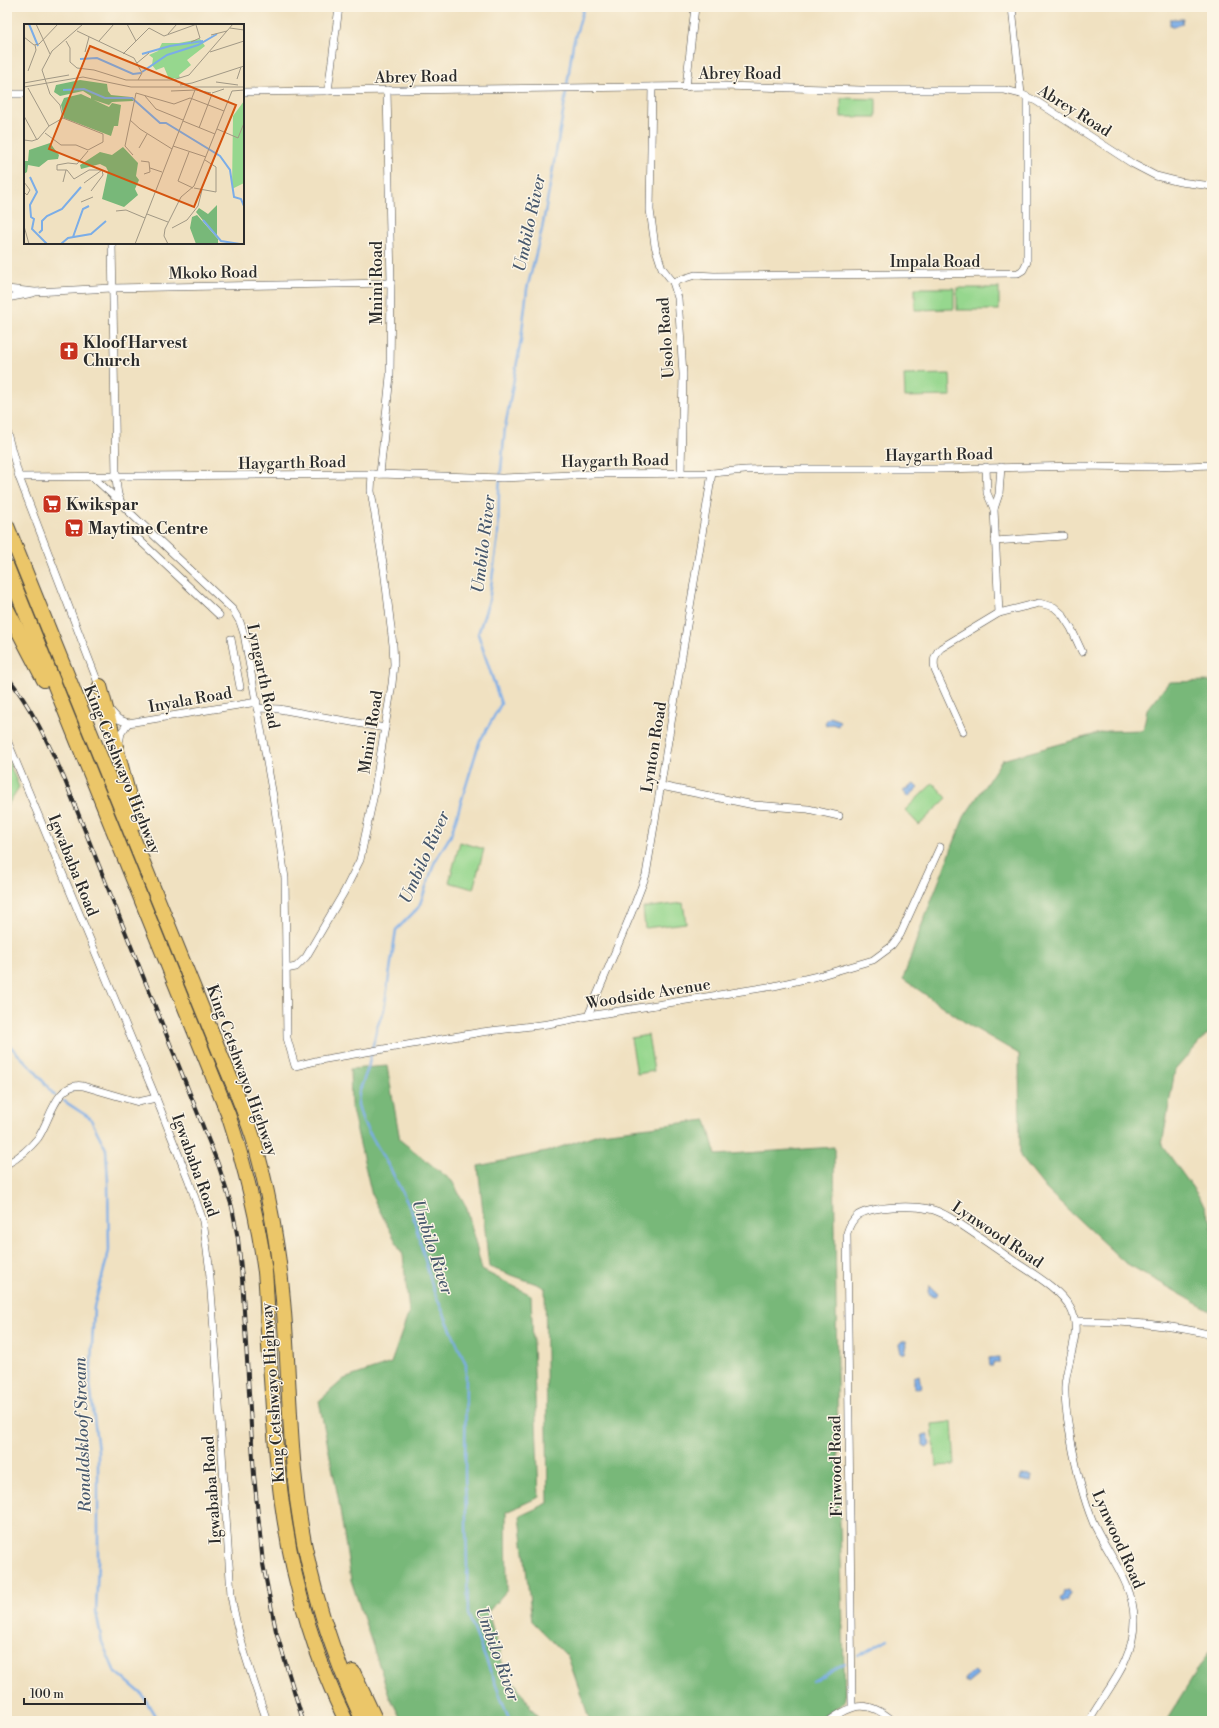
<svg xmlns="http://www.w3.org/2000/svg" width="1219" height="1728" font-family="'Libre Bodoni',serif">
<rect width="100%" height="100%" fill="#fcf5e5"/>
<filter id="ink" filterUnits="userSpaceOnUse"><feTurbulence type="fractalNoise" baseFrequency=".025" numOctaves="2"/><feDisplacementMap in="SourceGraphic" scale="8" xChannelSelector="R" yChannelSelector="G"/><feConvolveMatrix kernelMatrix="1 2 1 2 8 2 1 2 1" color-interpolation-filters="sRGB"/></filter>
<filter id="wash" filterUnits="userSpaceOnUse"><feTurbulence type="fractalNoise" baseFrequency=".012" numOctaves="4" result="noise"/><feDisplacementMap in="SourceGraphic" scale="16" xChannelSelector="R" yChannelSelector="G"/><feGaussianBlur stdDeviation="0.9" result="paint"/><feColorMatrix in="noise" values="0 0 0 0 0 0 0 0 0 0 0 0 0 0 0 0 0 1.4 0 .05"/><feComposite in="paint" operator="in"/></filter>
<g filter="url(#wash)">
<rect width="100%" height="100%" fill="#f0e1c1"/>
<g fill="#96d78e" stroke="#60815c">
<polygon points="841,98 876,99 876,117 841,117"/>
<polygon points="915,288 954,288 954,309 915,310"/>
<rect x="957" y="288" width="42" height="22"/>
<polygon points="950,374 951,396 905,397 904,375"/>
<polygon points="7,758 19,787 7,806"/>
<polygon points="933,783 947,798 919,825 905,810"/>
<polygon points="460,842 484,849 473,889 449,882"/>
<polygon points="683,903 686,923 645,928 643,908"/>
<polygon points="648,1035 654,1071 637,1074 631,1038"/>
<polygon points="952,1422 955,1465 936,1466 932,1424"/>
</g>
<g fill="#78b879" stroke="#527252">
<polygon points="1212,681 1212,1033 1206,1035 1175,1070 1162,1145 1200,1198 1212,1223 1212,1312 1124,1262 1046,1189 1020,1156 1019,1054 969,1025 903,979 921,927 964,817 1002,760 1107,731 1143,730 1147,710 1169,682"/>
<polygon points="387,1066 400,1140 452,1181 467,1208 482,1270 531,1295 539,1497 506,1512 507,1590 488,1612 503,1665 540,1721 402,1721 389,1695 351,1580 338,1497 319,1401 344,1379 391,1363 409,1312 403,1255 372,1196 351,1105 350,1069"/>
<polygon points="706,1120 716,1155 834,1147 838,1453 845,1701 818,1721 590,1721 568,1657 532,1621 520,1516 548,1503 545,1287 489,1267 478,1166 546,1152 601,1133"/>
<polygon points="1212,1647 1212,1721 1166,1721"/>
</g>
<g fill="#7bade7" stroke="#536c89">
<polygon points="1170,19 1183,19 1182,24 1173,27 1170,25"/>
<polygon points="830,717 840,721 838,726 832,724 826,726 825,722"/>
<polygon points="914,784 918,788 908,797 903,791"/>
<polygon points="929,1285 938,1294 935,1297 931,1296 928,1292"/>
<polygon points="902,1341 906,1341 907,1345 905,1353 901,1353 899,1344"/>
<polygon points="1000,1357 1000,1363 993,1363 993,1366 990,1366 989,1358"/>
<polygon points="919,1375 921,1387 914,1389 914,1377"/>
<polygon points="928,1434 930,1445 927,1448 923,1446 923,1437 921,1437 922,1435"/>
<polygon points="1021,1475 1032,1476 1031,1482 1020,1480"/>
<polygon points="1069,1590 1070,1593 1066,1601 1062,1602 1060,1599 1063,1595 1064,1591"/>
<polygon points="974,1671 978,1675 967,1684 964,1679"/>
</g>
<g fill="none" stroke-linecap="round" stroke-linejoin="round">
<g stroke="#7bade7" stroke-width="2.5">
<polyline points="7,1043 34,1070 55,1096"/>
<polyline points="64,1101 90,1118 106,1149 108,1181 109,1251 94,1307 90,1384 98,1451 98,1560 96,1612 102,1642 114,1670 142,1694 158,1721"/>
<polyline points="858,1656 888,1639"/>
<polyline points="813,1681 845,1663"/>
<polyline points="510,1721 468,1614 465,1472 466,1364 433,1289 412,1212 392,1172 363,1122 358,1105 359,1092 368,1068 377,1027 384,1010 396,930 419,907 435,861 451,835 479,743 501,704 478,634 489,601 498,536 499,491 505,428 521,340 527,289 542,229 563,113 573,44 584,7"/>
</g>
</g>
</g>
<g filter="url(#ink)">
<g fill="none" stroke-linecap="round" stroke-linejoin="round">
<defs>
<g id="street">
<polyline points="1012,7 1021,94"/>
<polyline points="652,87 650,210 655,246 662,268 673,282 678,298 683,374 681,474"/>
<polyline points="686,87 695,7"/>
<polyline points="328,91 339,7"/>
<polyline points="243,92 722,86 861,90 1005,90 1021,94 1036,101 1133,164 1156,176 1180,182 1212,186"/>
<polyline points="7,94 25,94"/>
<path d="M112,243L116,477C117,488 117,498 124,507L233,610L240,622L244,634L273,796L285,878L287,1038L295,1066L320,1060L482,1032L548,1024L588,1016L774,986L822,975L873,960L892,946L900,935L940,847"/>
<polyline points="673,282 695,275 714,276 1018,273 1023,270 1027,262 1027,97"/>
<polyline points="7,289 35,292 112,288 391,283"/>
<polyline points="7,298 33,293"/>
<polyline points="7,433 19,477 100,688"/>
<polyline points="986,467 987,493 994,509 999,613"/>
<polyline points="380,474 390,376 391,283 387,90"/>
<polyline points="19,477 380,474 502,478 595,474 712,473 745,470 774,469 938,469 1080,466 1155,467 1212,465"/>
<polyline points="93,477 119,501"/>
<polyline points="994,509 999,494 1001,467"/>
<polyline points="134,535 219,615"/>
<polyline points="995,541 1063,536"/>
<polyline points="231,639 240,687"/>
<polyline points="257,708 279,709 385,728"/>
<polyline points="110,710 118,719 128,723 257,702"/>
<path d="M963,732L935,670C933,661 934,654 941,648L999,613L1039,603L1054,607L1062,614L1071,628L1082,652"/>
<path d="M7,740L156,1098L189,1181L203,1221L209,1265L216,1357L231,1595C238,1639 253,1679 267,1721"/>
<polyline points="119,743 121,733 128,723"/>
<polyline points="661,786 754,805 808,809 839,816"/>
<polyline points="286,969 296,967 306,957 344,892 360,860 374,794 392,684 394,664 393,645 384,569 371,491 372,474"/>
<polyline points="588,1016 631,914 646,875 712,473"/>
<path d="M7,1164C18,1158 30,1148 38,1138C50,1121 56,1081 83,1086L138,1102L156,1098"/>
<path d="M1075,1321C1119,1321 1170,1324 1212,1335"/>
<path d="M852,1707L847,1233C849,1226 852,1220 858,1215C873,1206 912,1205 929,1209C936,1210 942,1213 949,1217C970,1230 991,1245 1011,1259C1030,1272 1061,1289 1071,1309C1083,1332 1066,1362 1065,1386C1064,1404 1068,1422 1071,1440C1076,1468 1082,1495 1093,1522C1107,1553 1135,1585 1134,1621C1134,1662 1108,1687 1089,1721"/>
<path d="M829,1721C853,1703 869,1700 893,1721"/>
</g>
<g id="highway">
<path d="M7,526L222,1058C234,1086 246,1115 255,1144C264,1176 271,1209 276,1242C288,1317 287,1395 294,1471C301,1556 327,1643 363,1721"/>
<path d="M7,567L228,1114C245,1166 258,1218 265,1272C267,1292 267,1312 268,1331C272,1389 274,1446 282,1503C292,1577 313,1653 346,1721"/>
<polyline points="7,609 44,680"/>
<polyline points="100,686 136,823"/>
<polyline points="353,1672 376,1721"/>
</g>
</defs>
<use href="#street" stroke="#494642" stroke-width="8"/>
<use href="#highway" stroke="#494642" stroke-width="16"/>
<use href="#street" stroke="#fff" stroke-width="7"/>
<use href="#highway" stroke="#ebc669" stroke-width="14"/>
<defs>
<path id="rail" d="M7,676C31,707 48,742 64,778L218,1164L232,1207L238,1239L242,1278L254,1475L263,1564L276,1631L303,1721"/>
</defs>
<use href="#rail" stroke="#2b2b2b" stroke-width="4"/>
<use href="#rail" stroke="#fcf5e5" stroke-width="2.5" stroke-dasharray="8" stroke-linecap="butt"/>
</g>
</g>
<defs>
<symbol id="church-square" viewBox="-11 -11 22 22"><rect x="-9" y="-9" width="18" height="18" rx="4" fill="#c8321e" stroke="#fcf5e5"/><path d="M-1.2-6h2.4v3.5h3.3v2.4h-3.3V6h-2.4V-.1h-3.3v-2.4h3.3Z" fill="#fff"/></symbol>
<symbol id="supermarket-square" viewBox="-11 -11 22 22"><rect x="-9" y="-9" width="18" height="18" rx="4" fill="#c8321e" stroke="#fcf5e5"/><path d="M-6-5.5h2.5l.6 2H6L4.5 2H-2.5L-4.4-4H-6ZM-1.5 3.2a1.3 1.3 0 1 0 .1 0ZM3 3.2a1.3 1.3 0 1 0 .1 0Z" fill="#fff"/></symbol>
</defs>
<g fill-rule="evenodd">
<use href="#church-square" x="58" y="340" width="22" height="22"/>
<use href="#supermarket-square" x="41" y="493" width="22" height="22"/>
<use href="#supermarket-square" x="63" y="517" width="22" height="22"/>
</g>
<g text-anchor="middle" stroke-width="3" stroke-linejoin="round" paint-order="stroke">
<g font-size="16" fill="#2b2b2b" stroke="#fcf5e5">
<text x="740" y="79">Abrey Road</text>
<text transform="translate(416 76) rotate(-1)" y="6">Abrey Road</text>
<text transform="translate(1075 110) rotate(32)" y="6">Abrey Road</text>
<text x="935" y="267">Impala Road</text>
<text transform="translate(213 272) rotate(-1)" y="6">Mkoko Road</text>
<text transform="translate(376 283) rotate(-90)" y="6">Mnini Road</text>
<text transform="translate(665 338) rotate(-94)" y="6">Usolo Road</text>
<text transform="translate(939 454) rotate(-1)" y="6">Haygarth Road</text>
<text transform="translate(615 460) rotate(-1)" y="6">Haygarth Road</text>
<text transform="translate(292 462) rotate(-1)" y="6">Haygarth Road</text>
<text transform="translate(264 676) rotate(78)" y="6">Lyngarth Road</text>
<text transform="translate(190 699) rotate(-10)" y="6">Inyala Road</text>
<text transform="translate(370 732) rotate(-81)" y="6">Mnini Road</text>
<text transform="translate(653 747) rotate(-81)" y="6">Lynton Road</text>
<text transform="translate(123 769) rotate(68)" y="6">King Cetshwayo Highway</text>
<text transform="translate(74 865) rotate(68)" y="6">Igwababa Road</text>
<text transform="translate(648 993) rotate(-9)" y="6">Woodside Avenue</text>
<text transform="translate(243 1070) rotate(70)" y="6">King Cetshwayo Highway</text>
<text transform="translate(196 1165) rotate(70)" y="6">Igwababa Road</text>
<text transform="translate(998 1234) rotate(34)" y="6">Lynwood Road</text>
<text transform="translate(272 1393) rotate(-94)" y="6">King Cetshwayo Highway</text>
<text transform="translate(835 1466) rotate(-91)" y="6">Firwood Road</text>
<text transform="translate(211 1490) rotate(-94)" y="6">Igwababa Road</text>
<text transform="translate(1119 1539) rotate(66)" y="6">Lynwood Road</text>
</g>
<g font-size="16" font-weight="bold" fill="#2b2b2b" stroke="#fcf5e5" text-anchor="start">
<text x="83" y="348">Kloof Harvest<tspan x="83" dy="18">Church</tspan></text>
<text x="66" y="510">Kwikspar</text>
<text x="88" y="534">Maytime Centre</text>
</g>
<g font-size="17" font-style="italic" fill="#47586d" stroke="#fcf5e5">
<text transform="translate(529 223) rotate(-78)" y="6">Umbilo River</text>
<text transform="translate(483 544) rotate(-83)" y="6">Umbilo River</text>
<text transform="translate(424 857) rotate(-66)" y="6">Umbilo River</text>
<text transform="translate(433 1247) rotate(72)" y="6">Umbilo River</text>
<text transform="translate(82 1435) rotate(-92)" y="6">Ronaldskloof Stream</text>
<text transform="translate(498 1654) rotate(70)" y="6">Umbilo River</text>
</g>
</g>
<g transform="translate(24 24)">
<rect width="220" height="220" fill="#f0e1c1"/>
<path d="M176,15L181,22L163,36L167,41L155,51L156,54L145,55L140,43L132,46L128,41L129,34L125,31L134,27L138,19H155ZM220,77V159L208,165L209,92Z" fill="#96d78e"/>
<path d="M56,56L83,60L84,67L87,71L107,73L110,74L109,77L88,78L85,81L67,75V72L59,67L36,72L30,68L32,61ZM57,70L85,83L88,79L97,81L94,102H90L87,112L40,94L37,81L40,74ZM26,119L35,131L34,135L24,136L15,143L4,141L3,148L0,150V137H4L5,126ZM99,123L114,139L112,152L115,156L111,165L114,171L100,183L78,175L84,147L82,143L76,140L57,145L56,141L76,128L88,131ZM193,181V213L172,188L175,184L184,190ZM173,191L194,215V220H172L166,204L168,193Z" fill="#78b879"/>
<path fill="none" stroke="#7bade7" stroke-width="2" d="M5,0L14,22M118,30L146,22L179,17M56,35L73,34L109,50L117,49M118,48L143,31L174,21L193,10M39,66L60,65L81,74H108L136,99H142L196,132L206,146L210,173L217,175L220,182M6,153L13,168L6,181L7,193L10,195L8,205L23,220M179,196L197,217L216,220M15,209L18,206V197L23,192L38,185L57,163M49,213L59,185L65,182M37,220L44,214L67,210L82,197"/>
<path fill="none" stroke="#a19885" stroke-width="1" d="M12,0L26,30M103,0L112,17M206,4L220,6M53,7L110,34L118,49L114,56M144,10L153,0M187,11L203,7M0,13L10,21L15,20L34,0M42,17L46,24V38L53,44L70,46L102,56H149L165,51L209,0M75,17L90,0M167,18L176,14L172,1M61,28L65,13M186,28L220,17M99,30L125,4L140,12L173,0M113,39L125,29M4,47L12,26L11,21M22,55L45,51M213,55L217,43M192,58L214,61M0,59L22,55M168,59L220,42M156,61L168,59M0,63L59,53L107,63H220M4,64L25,102M147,67L172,66L187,69M188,69L200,65M121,72L132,85L159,96M0,92L13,116M39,94L36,81L26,70L18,46L28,27L59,0M106,96L116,105L148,125M159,97L191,110M175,104L188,70M193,105L214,114L220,99M21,109L37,121H52L64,126L79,118V110L39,94M0,116L8,117L14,115L25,102L39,94M149,122L182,133M115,124L123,110M165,128L154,157L169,164M109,131L101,122L112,69L150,80L166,74L200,87M117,137L125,138L126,148L120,150M33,141V146H43L50,155L65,146H78L79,151L67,167M33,141L44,139L53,140L64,127M126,144L138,148M0,158L6,166L3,171L0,168M39,158L42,146M60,159L78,146M170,164L192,168V143L181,136M57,178L69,173M92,187L102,186L121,194M123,190L144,198M0,202L5,220M148,204L163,196L174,182L178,166M111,220L171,66M144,220L140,212L141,205L157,173L170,162L208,67L220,66"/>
<path fill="#d5540f" fill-opacity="0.15" stroke="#d5540f" stroke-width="2" d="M66,22L212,81L170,183L25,125Z"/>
<rect width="220" height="220" fill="none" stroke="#2b2b2b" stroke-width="2"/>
</g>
<rect width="1219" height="1728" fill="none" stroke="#fcf5e5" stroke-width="24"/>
<path d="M24 1698v6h121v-6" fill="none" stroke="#2b2b2b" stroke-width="2"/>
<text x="30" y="1698" font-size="12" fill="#2b2b2b" stroke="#fcf5e5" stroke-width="3" paint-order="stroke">100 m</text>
</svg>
